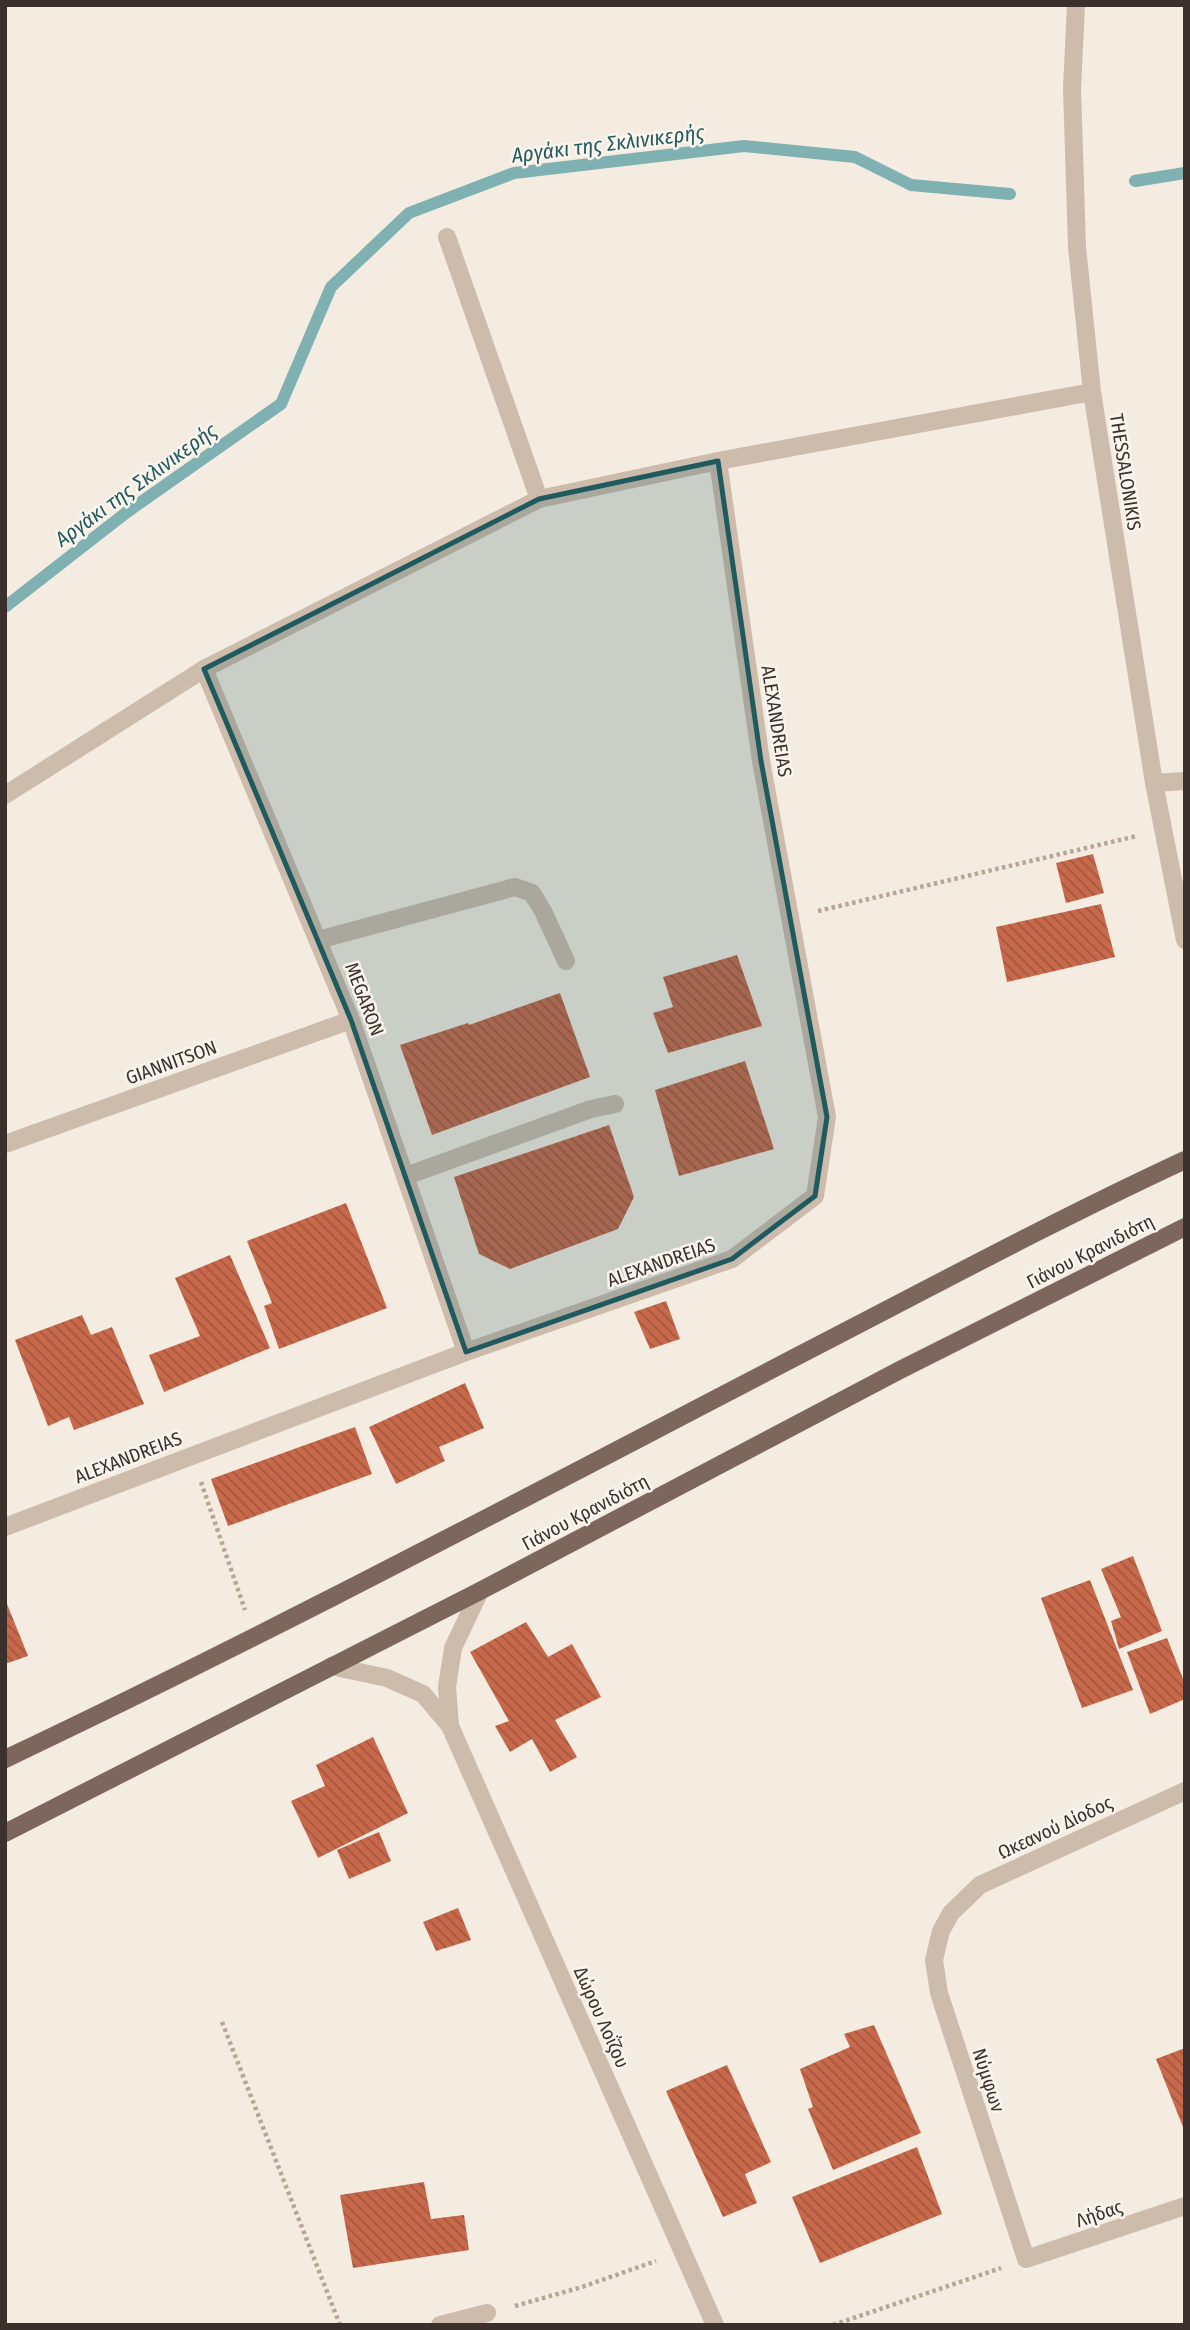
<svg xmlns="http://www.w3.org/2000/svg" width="1190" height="2330" font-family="'Fira Sans Condensed',sans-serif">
<defs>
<pattern id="building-back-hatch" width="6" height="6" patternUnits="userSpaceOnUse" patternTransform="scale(1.75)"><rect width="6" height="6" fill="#c8694b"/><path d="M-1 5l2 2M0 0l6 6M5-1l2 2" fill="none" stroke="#a4573f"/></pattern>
</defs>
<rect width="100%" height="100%" fill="#f4ebe1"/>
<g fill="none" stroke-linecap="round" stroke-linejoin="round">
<g stroke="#7fb0b2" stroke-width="12">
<polyline points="1135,181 1185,173"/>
<polyline points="5,607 127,512 281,404 331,287 409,213 514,173 744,146 855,157 911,185 1010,194"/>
</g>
</g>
<g fill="url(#building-back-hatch)">
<polygon points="1093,854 1104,893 1066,903 1056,863"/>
<polygon points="1101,904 1115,957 1007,982 996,927"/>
<polygon points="737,955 762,1026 668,1053 653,1013 673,1007 663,977"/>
<polygon points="560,993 590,1077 432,1135 400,1045 468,1023 469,1025"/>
<polygon points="745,1061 774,1149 679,1176 655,1090"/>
<polygon points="609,1125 634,1197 618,1229 510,1269 479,1254 454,1177"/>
<polygon points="346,1203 387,1308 279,1349 264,1306 272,1303 247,1241"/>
<polygon points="230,1255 270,1348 164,1392 149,1355 200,1336 175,1278"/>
<polygon points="666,1301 680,1339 650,1349 634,1312"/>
<polygon points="82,1315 91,1335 112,1327 144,1404 74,1430 69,1417 48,1426 15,1340"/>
<polygon points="465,1383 484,1428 439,1447 445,1461 396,1484 369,1427"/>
<polygon points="355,1427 372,1474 228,1526 211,1479"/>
<polygon points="1133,1556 1162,1631 1119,1649 1111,1621 1121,1617 1101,1569"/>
<polygon points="1090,1580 1133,1690 1082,1708 1041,1598"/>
<polygon points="5,1599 28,1656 5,1664"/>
<polygon points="526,1622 548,1657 572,1644 601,1697 555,1720 577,1757 550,1772 532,1739 510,1752 495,1726 509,1721 470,1652"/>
<polygon points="1167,1638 1185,1684 1185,1699 1150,1714 1127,1652"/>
<polygon points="373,1737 408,1813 318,1858 291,1801 325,1786 316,1765"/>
<polygon points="379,1832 391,1861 349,1879 337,1850"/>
<polygon points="458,1908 471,1940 436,1951 423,1922"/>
<polygon points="874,2025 921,2133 833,2170 808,2109 813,2107 800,2069 850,2047 844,2034"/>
<polygon points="1185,2048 1185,2132 1156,2059"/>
<polygon points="727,2065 771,2162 745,2174 757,2203 723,2217 666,2091"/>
<polygon points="917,2147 942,2214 820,2263 792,2197"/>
<polygon points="424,2182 431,2219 464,2215 469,2250 353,2268 340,2195"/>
</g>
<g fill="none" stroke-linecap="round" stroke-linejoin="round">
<g stroke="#b9a596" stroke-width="4.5" stroke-dasharray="3.5 3.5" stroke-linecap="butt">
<polyline points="818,911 1137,836"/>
<polyline points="201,1482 245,1610"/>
<polyline points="222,2022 340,2325"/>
<polyline points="515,2306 582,2287 656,2261"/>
<polyline points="833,2325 1001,2268"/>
</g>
<g stroke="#cdbbac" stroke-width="18">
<polyline points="318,940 515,887 532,893 543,911 566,961"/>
<polyline points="406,1176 591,1109 615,1104"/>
</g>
<g stroke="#cdbbac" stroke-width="18">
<polyline points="1076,5 1072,88 1077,247 1092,392 1154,783 1185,940"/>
<polyline points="447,237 539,499"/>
<polyline points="204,669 351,1020 466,1352"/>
<polyline points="1154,783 1185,781"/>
<polyline points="5,795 204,669 539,499 718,461 1092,392"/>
<polyline points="5,1144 351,1020"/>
<polyline points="5,1527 466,1352 732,1259 815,1196 827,1117 761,761 718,461"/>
<polyline points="331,1666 387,1678 423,1694 450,1726 715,2325"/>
<polyline points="450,1726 447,1687 453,1648 480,1591"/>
<polyline points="1185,1791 980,1885 951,1913 941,1931 934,1960 939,1993 1026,2259 1185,2206"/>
<polyline points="440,2325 487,2313"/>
</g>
<g stroke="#7d675c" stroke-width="18">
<path d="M5,1759C279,1629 547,1486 817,1346C939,1283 1060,1218 1185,1160"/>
<polyline points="5,1833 480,1591 900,1370 1185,1227"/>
</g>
</g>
<path fill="#1f5a5e" fill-opacity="0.2" stroke="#1f5a5e" stroke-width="5" stroke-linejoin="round" d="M718,461L761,761L827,1117L815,1196L732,1259L466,1352L351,1020L204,669L539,499Z"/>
<g text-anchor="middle" stroke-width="5" stroke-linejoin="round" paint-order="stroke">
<g font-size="19" fill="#3b302b" stroke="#fbf5ee">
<text transform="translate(1126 472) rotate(81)" y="7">THESSALONIKIS</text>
<text transform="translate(777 721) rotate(81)" y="7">ALEXANDREIAS</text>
<text transform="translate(365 999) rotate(69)" y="7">MEGARON</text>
<text transform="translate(171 1062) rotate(-20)" y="7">GIANNITSON</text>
<text transform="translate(1090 1251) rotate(-27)" y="7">Γιάνου Κρανιδιότη</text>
<text transform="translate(661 1262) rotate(-19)" y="7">ALEXANDREIAS</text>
<text transform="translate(128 1457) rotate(-21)" y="7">ALEXANDREIAS</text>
<text transform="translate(585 1512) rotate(-28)" y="7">Γιάνου Κρανιδιότη</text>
<text transform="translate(1055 1827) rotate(-25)" y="7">Ωκεανού Δίοδος</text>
<text transform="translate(602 2017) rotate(66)" y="7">Δώρου Λοΐζου</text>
<text transform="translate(989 2080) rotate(72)" y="7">Νύμφων</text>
<text transform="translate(1099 2213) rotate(-19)" y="7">Λήδας</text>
</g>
<g font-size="21" font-style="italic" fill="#1f5a5e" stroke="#fbf5ee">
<text transform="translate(608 144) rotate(-7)" y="7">Αργάκι της Σκλινικερής</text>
<text transform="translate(136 485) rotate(-36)" y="7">Αργάκι της Σκλινικερής</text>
</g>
</g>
<rect width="1190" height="2330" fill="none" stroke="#3b302b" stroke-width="14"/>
</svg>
